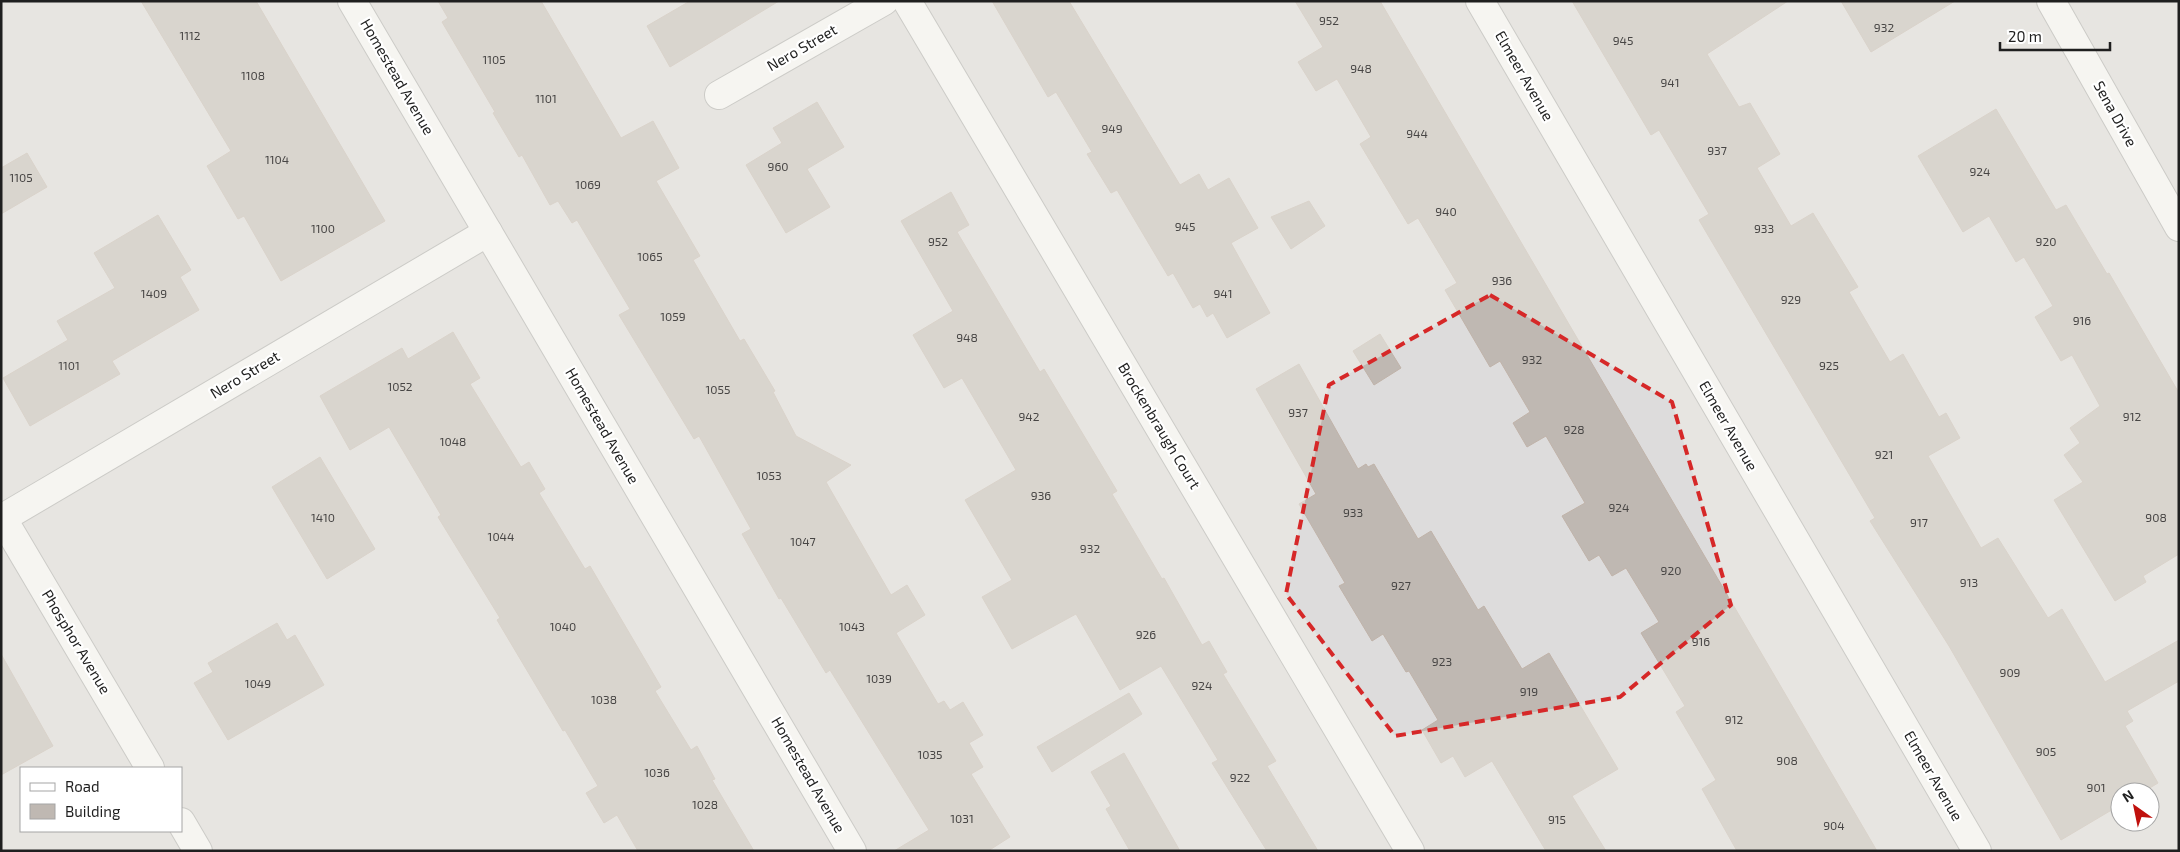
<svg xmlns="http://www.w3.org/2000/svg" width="2180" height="852" font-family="'Exo 2',sans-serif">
<rect width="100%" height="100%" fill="#efece5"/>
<path fill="#dddcdc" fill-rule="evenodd" d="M1,1H2179V851H1ZM21,768H181V831H21ZM2120,792H2150V822H2120Z"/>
<g fill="#bfb8b2" stroke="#c0b3a9">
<polygon points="141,1 256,1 385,221 281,281 244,216 238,219 207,166 231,151"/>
<polygon points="438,1 541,1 621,138 653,121 679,168 656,181 700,256 693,260 740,341 744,339 775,391 773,392 796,436 851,465 826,482 891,595 907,585 925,615 896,633 938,704 944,701 950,710 963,702 983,735 969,743 983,767 971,774 1010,837 988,851 894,851 929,830 830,670 826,673 781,598 779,599 742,534 751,529 699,436 694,439 619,315 630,309 577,220 572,223 558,201 550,205 522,155 519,157 493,113 495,112 442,22 448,18"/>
<polygon points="690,1 779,1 670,67 647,26"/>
<polygon points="992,1 1069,1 1180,185 1199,174 1208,190 1229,178 1258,228 1231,243 1270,313 1227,338 1213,313 1207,317 1200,304 1193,308 1173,273 1168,276 1117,190 1111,193 1087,154 1092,152 1056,92 1048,97"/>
<polygon points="1295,1 1380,1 1877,851 1737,851 1702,789 1716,780 1676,712 1685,706 1641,633 1659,622 1626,568 1612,576 1599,555 1589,561 1562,516 1585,503 1546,436 1527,447 1513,423 1530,412 1500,361 1490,367 1445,290 1457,283 1418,218 1408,224 1360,144 1371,137 1337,79 1316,91 1298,62 1323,47"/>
<polygon points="1572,1 1788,1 1707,54 1739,107 1750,103 1780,154 1757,168 1791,226 1813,213 1858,287 1849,292 1890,362 1903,354 1939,417 1946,413 1960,438 1928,456 1981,548 1998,538 2048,618 2062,609 2105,682 2179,640 2179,681 2127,711 2133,721 2125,726 2158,783 2143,792 2120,792 2120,805 2061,840 1949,646 1870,521 1875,518 1699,220 1709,214 1659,130 1651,135"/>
<polygon points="1841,1 1955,1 1871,52"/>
<polygon points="817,102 844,147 807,169 830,207 786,233 746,165 782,143 773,128"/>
<polygon points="1996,109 2056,210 2066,205 2107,274 2109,273 2179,393 2179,554 2143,576 2146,582 2115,601 2054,500 2083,482 2064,455 2080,443 2070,428 2100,406 2072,355 2061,361 2035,317 2053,306 2024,257 2016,262 1989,216 1963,232 1918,156"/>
<polygon points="27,153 47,187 1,214 1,168"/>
<polygon points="951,192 969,225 957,232 1040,372 1044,369 1117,491 1112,494 1162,579 1164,578 1202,645 1209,641 1227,672 1223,674 1276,761 1267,766 1318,851 1267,851 1212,763 1218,760 1161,666 1120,690 1076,614 1012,649 982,597 1012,580 965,500 1016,470 962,378 944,388 913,335 953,311 901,221"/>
<polygon points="1309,201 1325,226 1291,249 1271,217"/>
<polygon points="158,215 191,270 180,277 199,310 112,361 120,374 30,426 3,378 68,340 57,321 115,288 94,253"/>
<polygon points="453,332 480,378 470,384 521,467 529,462 545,489 539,493 585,569 590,566 661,687 655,691 691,750 697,746 715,779 712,780 754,851 638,851 617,815 604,823 586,793 598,786 565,730 563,731 497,620 500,618 438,517 441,515 389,427 350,450 320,396 402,348 408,359"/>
<polygon points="1380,334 1401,368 1374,385 1353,351"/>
<polygon points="1299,364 1358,469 1366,464 1368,467 1374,464 1418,539 1431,531 1478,610 1484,606 1522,669 1549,653 1618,769 1572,796 1606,851 1546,851 1492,761 1465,777 1453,756 1441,763 1422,730 1438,720 1409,671 1406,672 1383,634 1372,641 1339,586 1345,583 1299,504 1316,494 1256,389"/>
<polygon points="320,457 375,549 327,579 272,487"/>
<polygon points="277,623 287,640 295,635 324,685 228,740 194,683 213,672 208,663"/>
<polygon points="1,654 53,746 1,775"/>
<polygon points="1129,693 1142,714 1052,772 1037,747"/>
<polygon points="1124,753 1180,851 1130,851 1106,809 1111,806 1091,772"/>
</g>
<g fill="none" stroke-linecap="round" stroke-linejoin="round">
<defs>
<g id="minor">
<polyline points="352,1 852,851"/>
<polyline points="907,1 1410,851"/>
<polyline points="1480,1 1977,851"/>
<polyline points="2051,1 2179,227"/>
<polyline points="719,95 884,1"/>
<polyline points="1,516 150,768"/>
<polyline points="1,519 488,232"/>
<polyline points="181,822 198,851"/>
</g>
</defs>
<use href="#minor" stroke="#a3a3a3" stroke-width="30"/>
<use href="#minor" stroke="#fff" stroke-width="28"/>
</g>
<path d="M0 0H2180V852H0ZM1490,295L1672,402L1731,605L1620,697L1395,736L1286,594L1329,385Z" fill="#efece5" fill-opacity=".55" fill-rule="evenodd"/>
<path fill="none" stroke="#d62828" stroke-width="4" stroke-dasharray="10 6" stroke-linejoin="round" d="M1490,295L1672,402L1731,605L1620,697L1395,736L1286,594L1329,385Z"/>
<g text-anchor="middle" stroke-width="4.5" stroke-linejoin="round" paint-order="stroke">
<g font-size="12" fill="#474544">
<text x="1329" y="25">952</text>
<text x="1884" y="32">932</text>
<text x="190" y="40">1112</text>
<text x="1623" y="45">945</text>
<text x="494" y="64">1105</text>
<text x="1361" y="73">948</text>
<text x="253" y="80">1108</text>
<text x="1670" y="87">941</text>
<text x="546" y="103">1101</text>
<text x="1112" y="133">949</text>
<text x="1417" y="138">944</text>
<text x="1717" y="155">937</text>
<text x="277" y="164">1104</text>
<text x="778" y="171">960</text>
<text x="1980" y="176">924</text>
<text x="21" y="182">1105</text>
<text x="588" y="189">1069</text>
<text x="1446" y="216">940</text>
<text x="1185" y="231">945</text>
<text x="323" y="233">1100</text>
<text x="1764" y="233">933</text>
<text x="938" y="246">952</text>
<text x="2046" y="246">920</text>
<text x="650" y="261">1065</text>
<text x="1502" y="285">936</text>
<text x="154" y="298">1409</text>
<text x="1223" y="298">941</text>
<text x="1791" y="304">929</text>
<text x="673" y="321">1059</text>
<text x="2082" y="325">916</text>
<text x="967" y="342">948</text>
<text x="1532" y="364">932</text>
<text x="69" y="370">1101</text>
<text x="1829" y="370">925</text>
<text x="400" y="391">1052</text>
<text x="718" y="394">1055</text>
<text x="1298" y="417">937</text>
<text x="1029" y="421">942</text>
<text x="2132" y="421">912</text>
<text x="1574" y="434">928</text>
<text x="453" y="446">1048</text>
<text x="1884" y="459">921</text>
<text x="769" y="480">1053</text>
<text x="1041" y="500">936</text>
<text x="1619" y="512">924</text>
<text x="1353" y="517">933</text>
<text x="323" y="522">1410</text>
<text x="2156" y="522">908</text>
<text x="1919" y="527">917</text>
<text x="501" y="541">1044</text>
<text x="803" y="546">1047</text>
<text x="1090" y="553">932</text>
<text x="1671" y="575">920</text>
<text x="1969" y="587">913</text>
<text x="1401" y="590">927</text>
<text x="563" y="631">1040</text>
<text x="852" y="631">1043</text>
<text x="1146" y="639">926</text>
<text x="1701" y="646">916</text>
<text x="1442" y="666">923</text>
<text x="2010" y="677">909</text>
<text x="879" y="683">1039</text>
<text x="258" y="688">1049</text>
<text x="1202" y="690">924</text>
<text x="1529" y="696">919</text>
<text x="604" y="704">1038</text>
<text x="1734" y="724">912</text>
<text x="2046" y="756">905</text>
<text x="930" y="759">1035</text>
<text x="1787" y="765">908</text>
<text x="657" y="777">1036</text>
<text x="1240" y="782">922</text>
<text x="2096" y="792">901</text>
<text x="705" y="809">1028</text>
<text x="962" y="823">1031</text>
<text x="1557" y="824">915</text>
<text x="1834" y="830">904</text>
</g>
<g font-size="15" fill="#1f1f1f" stroke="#fff">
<text transform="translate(802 48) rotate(-30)" y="5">Nero Street</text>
<text transform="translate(1524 76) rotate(60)" y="5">Elmeer Avenue</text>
<text transform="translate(397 77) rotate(60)" y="5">Homestead Avenue</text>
<text transform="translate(2115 114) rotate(61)" y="5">Sena Drive</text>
<text transform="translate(245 375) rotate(-31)" y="5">Nero Street</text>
<text transform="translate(602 426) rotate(60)" y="5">Homestead Avenue</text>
<text transform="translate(1159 426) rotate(59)" y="5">Brockenbraugh Court</text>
<text transform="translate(1728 426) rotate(60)" y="5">Elmeer Avenue</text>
<text transform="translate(76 642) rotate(59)" y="5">Phosphor Avenue</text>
<text transform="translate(808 775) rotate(60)" y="5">Homestead Avenue</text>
<text transform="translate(1933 776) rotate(60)" y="5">Elmeer Avenue</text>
</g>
</g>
<rect width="2180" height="852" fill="none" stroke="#1f1f1f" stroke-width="5"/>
<rect x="20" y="767" width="162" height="65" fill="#ffffff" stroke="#a5a5a5"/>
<rect x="30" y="783" width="25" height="8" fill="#ffffff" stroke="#a5a5a5"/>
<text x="65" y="792" font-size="15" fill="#1f1f1f">Road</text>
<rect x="30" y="804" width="25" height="15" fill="#bfb8b2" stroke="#a5a5a5"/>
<text x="65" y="817" font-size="15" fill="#1f1f1f">Building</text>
<g transform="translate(2135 807) rotate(327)"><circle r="24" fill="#ffffff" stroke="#a5a5a5"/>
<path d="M0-4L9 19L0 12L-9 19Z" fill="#c0110d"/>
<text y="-8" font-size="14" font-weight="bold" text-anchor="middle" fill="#1f1f1f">N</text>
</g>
<path d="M2000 42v8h110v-8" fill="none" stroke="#1f1f1f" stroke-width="2.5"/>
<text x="2008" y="42" font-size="15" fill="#1f1f1f" stroke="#ffffff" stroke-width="4" paint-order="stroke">20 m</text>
</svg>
